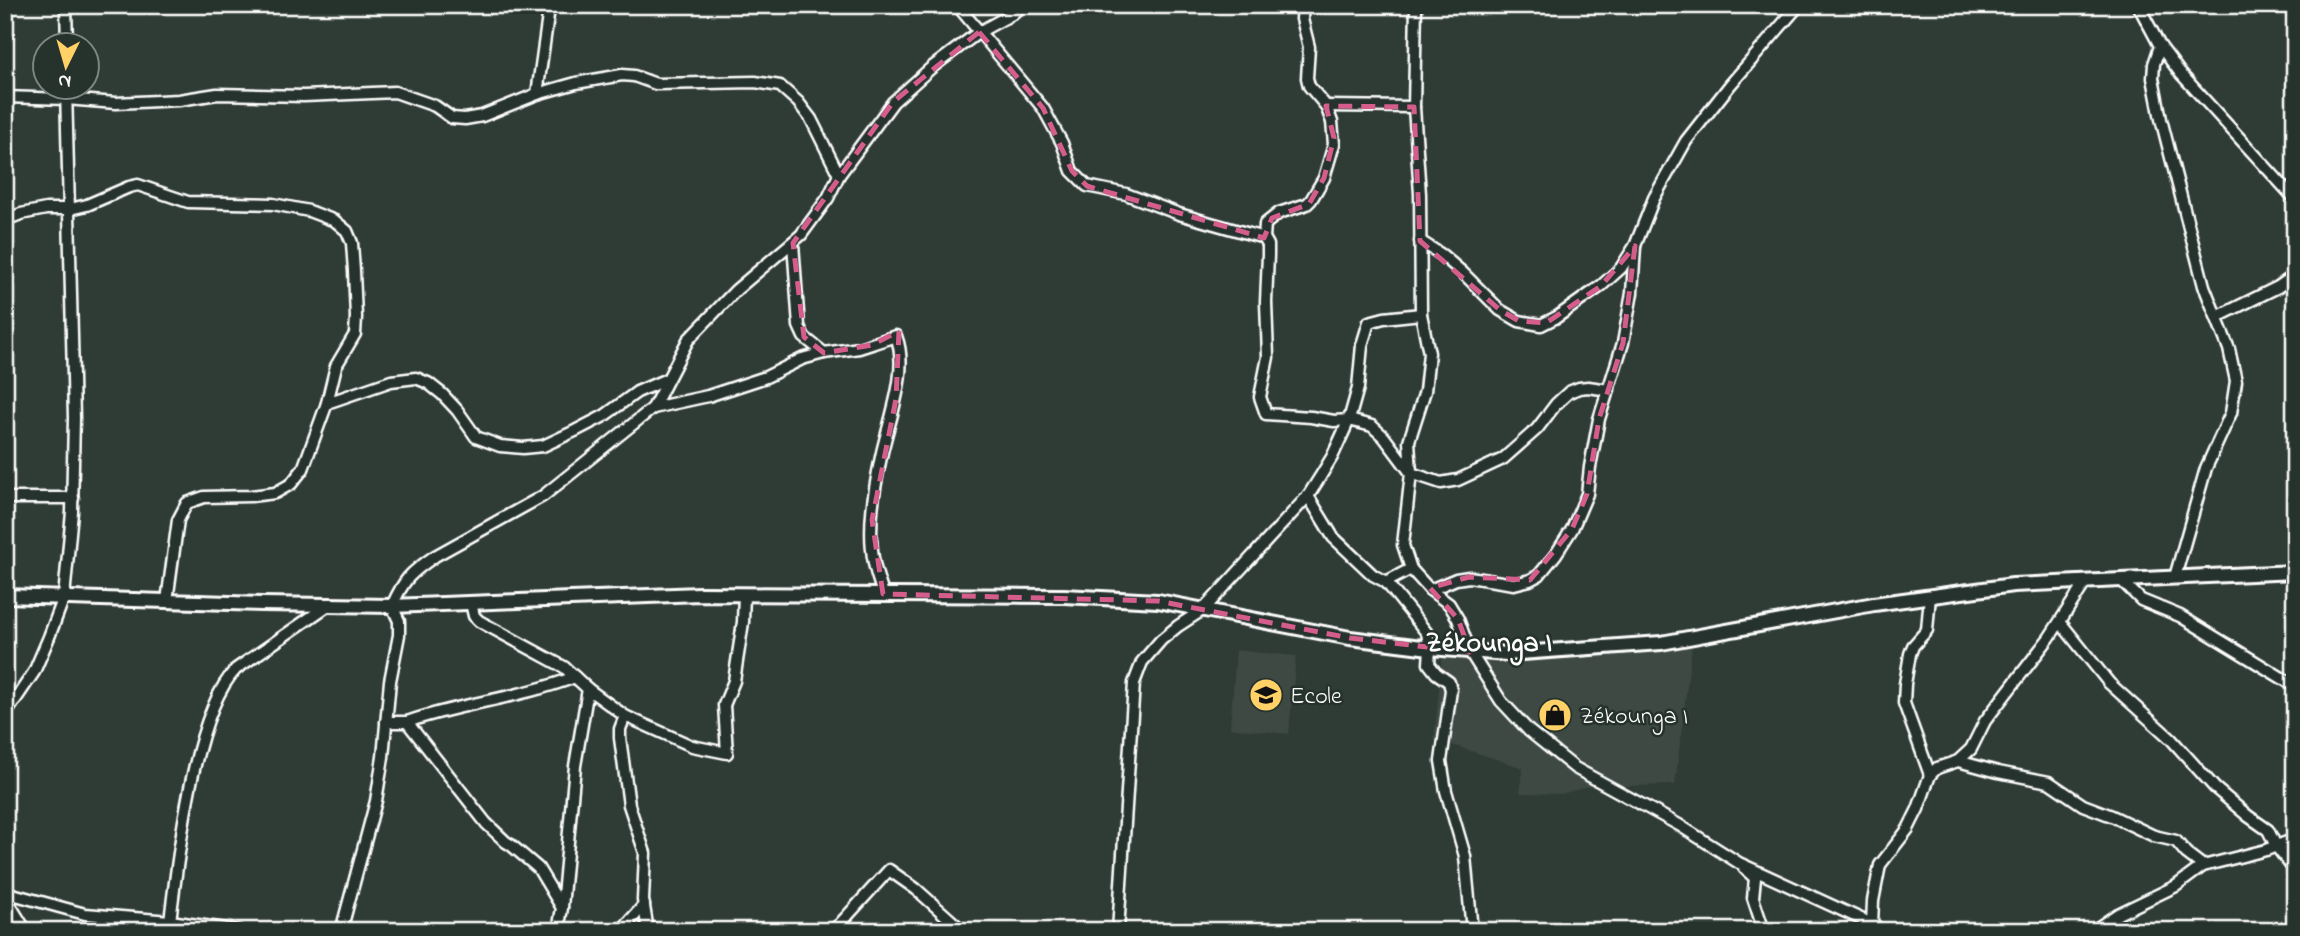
<svg xmlns="http://www.w3.org/2000/svg" width="2300" height="936" font-family="'Indie Flower',sans-serif">
<rect width="100%" height="100%" fill="#2f3b35"/>
<filter id="ink" filterUnits="userSpaceOnUse"><feTurbulence type="fractalNoise" baseFrequency=".0143" numOctaves="2"/><feDisplacementMap in="SourceGraphic" scale="14" xChannelSelector="R" yChannelSelector="G"/><feConvolveMatrix kernelMatrix="1 2 1 2 8 2 1 2 1" color-interpolation-filters="sRGB"/></filter>
<g filter="url(#ink)">
<g fill="#3c4842">
<polygon points="1693,637 1675,785 1586,787 1562,794 1520,793 1523,768 1434,739 1443,649 1470,652"/>
<polygon points="1236,650 1296,656 1289,734 1230,728"/>
</g>
<g fill="none" stroke-linecap="round" stroke-linejoin="round">
<defs>
<g id="minor">
<polyline points="66,5 67,46"/>
<polyline points="957,5 1043,108 1062,143 1072,171 1087,186 1126,194 1179,214 1264,238"/>
<polyline points="1303,5 1302,19 1309,47 1307,78 1309,86 1326,106 1332,122 1334,144 1324,178 1311,200 1307,204 1279,213 1265,224 1264,238 1268,245 1268,255 1266,302 1268,357 1260,397 1266,414 1311,417 1334,421 1349,420 1372,426 1384,437 1411,473 1441,483 1458,480 1503,459 1537,429 1556,404 1569,392 1579,388 1588,387 1609,390"/>
<polyline points="1416,5 1414,107 1420,194 1421,314 1429,353 1425,391 1409,441 1411,473 1403,545 1411,569 1430,590 1449,604 1458,619 1470,652 1501,701 1529,731 1575,768 1679,825 1739,863 1872,924 1883,931"/>
<polyline points="2138,5 2160,46 2181,74 2295,199"/>
<polyline points="2160,46 2154,64 2153,78 2161,119 2204,286 2229,349 2236,381 2231,413 2206,468 2175,577"/>
<polyline points="537,94 548,16 547,5"/>
<polyline points="5,97 66,99 116,103 179,100 217,94 304,96 395,92 435,106 452,118 465,119 482,116 537,94 576,83 622,75 634,76 656,84 755,82 780,86 798,102 811,119 839,175"/>
<polyline points="1326,106 1414,107"/>
<polyline points="5,220 21,214 46,209 70,209 87,205 129,187 138,185 188,202 273,204 309,211 335,221 347,231 352,243 354,271 356,317 355,334 336,366 327,403 303,469 291,484 275,493 251,496 204,497 187,503 178,520 167,601"/>
<polyline points="1420,241 1442,255 1463,273 1500,310 1519,321 1541,325 1557,317 1601,286 1621,268 1635,246 1654,198 1686,141 1730,85 1799,5"/>
<polyline points="793,243 799,326 804,337 824,353"/>
<polyline points="2217,317 2278,287 2295,275"/>
<polyline points="327,403 391,381 416,378 428,383 442,394 457,410 476,437 500,446 523,448 543,446 575,431 604,416 637,392 667,379"/>
<path d="M653,408L708,396L766,377L802,359L824,353L859,348L896,336C910,371 888,422 881,457C874,490 867,529 874,563C876,574 880,584 883,594"/>
<polyline points="1308,496 1333,537 1373,575 1386,582 1427,633 1430,648 1429,664 1436,673 1449,682 1451,690 1441,761 1446,791 1465,856 1472,931"/>
<polyline points="5,498 73,498"/>
<polyline points="2122,581 2141,600 2180,616 2295,686"/>
<polyline points="1386,582 1411,569"/>
<polyline points="1430,590 1456,579 1469,577 1514,584 1530,580 1539,575 1556,554 1572,529 1587,494 1590,467 1599,419 1623,343 1632,293 1635,247"/>
<polyline points="471,603 474,616 479,621 564,667 588,689 625,716 692,746 727,753 724,705 734,681 743,622 744,594"/>
<polyline points="2060,622 2109,683 2171,739 2215,788 2248,816 2268,830 2276,846 2295,871"/>
<polyline points="5,715 34,672 49,637 64,597 72,512 74,418 66,88"/>
<polyline points="625,716 620,729 620,738 629,805 645,853 643,900 648,931"/>
<polyline points="386,722 407,722 486,823 506,842 511,845 538,868 562,908 558,931"/>
<path d="M407,722C462,703 520,698 575,677"/>
<polyline points="1958,761 1998,772 2049,782 2083,805 2112,816 2154,836 2176,841 2186,853 2203,866"/>
<polyline points="1930,775 1904,703 1905,684 1910,654 1913,646 1927,630 1930,596"/>
<polyline points="1744,868 1755,878 1753,898 1764,931"/>
<polyline points="5,892 85,914 170,921 240,931"/>
<polyline points="5,897 26,931"/>
<polyline points="562,907 575,766 588,689"/>
<path d="M170,921C178,859 193,713 236,669L330,604"/>
<polyline points="1872,924 1873,901 1880,865 1908,829 1918,809 1930,775 1937,768 1958,761 1971,749 1985,721 2049,638 2085,583"/>
<path d="M341,931L376,801L383,757L390,681L399,635V621L392,606C404,579 410,573 435,556L543,496L653,408L688,340L736,290L801,235L828,198L839,175L893,102L931,68L979,32L1012,14L1022,5"/>
<polyline points="621,931 644,905"/>
<polyline points="831,931 839,925 889,870 916,889 963,931"/>
<polyline points="1118,931 1134,683 1142,662 1161,640 1178,626 1204,609 1308,496 1320,477 1332,457 1349,420 1358,388 1362,345 1369,322 1384,318 1421,314"/>
<polyline points="2093,931 2118,914 2176,886 2203,866 2266,850 2295,839"/>
</g>
<polyline id="tertiary" points="5,596 262,604 392,606 700,594 1064,596 1158,601 1350,638 1430,648 1507,654 1661,643 1874,604 2013,585 2295,572"/>
</defs>
<use href="#minor" stroke="#fff" stroke-width="15"/>
<use href="#tertiary" stroke="#fff" stroke-width="18"/>
<use href="#minor" stroke="#26332d" stroke-width="10"/>
<use href="#tertiary" stroke="#26332d" stroke-width="12"/>
</g>
</g>
<path fill="none" stroke="#d45d8c" stroke-width="5" stroke-dasharray="14 9" stroke-linejoin="round" d="M979,32L1043,108L1072,171L1087,186L1264,238L1272,218L1309,204L1324,178L1334,138L1326,106L1414,107L1420,241L1500,310L1519,321L1546,323L1601,286L1635,246L1623,343L1599,419L1587,494L1572,529L1530,580L1469,577L1430,588L1458,619L1470,652L1350,638L1158,601L883,594L872,520L896,399L899,331L872,345L824,353L804,337L793,243L893,102Z"/>
<defs>
<symbol id="school-disc" viewBox="-11 -11 22 22"><circle r="9.5" fill="#ffd166" stroke="#26332d"/><path d="M0-5L7-2L0 1L-7-2ZM-4 1L0 2.5L4 1V4Q0 6-4 4Z" fill="#111"/></symbol>
<symbol id="shop-disc" viewBox="-11 -11 22 22"><circle r="9.5" fill="#ffd166" stroke="#26332d"/><path d="M-5-2.5h2.3a2.7 3.5 0 0 1 5.4 0H5L5.5 6h-11ZM-1.5-2.5h3a1.5 2.3 0 0 0-3 0Z" fill="#111"/></symbol>
</defs>
<g fill-rule="evenodd">
<use href="#school-disc" x="1247" y="676" width="38" height="38"/>
<use href="#shop-disc" x="1536" y="696" width="38" height="38"/>
</g>
<g text-anchor="middle" stroke-width="5" stroke-linejoin="round" paint-order="stroke">
<g font-size="24" fill="#fff" stroke="#26332d" text-anchor="start">
<text x="1290" y="703">Ecole</text>
<text x="1580" y="723">Zékounga I</text>
</g>
<g font-size="28" font-weight="bold" fill="#fff" stroke="#26332d">
<text x="1489" y="651">Zékounga I</text>
</g>
</g>
<rect width="2300" height="936" fill="none" stroke="#26332d" stroke-width="28"/>
<rect x="14" y="14" width="2272" height="908" fill="none" stroke="#fff" stroke-width="2.5" filter="url(#ink)"/>
<g transform="translate(66 66) rotate(185)"><circle r="33" fill="#26332d" stroke="#7d8581" stroke-width="2"/>
<path d="M0-5L12 26L0 18L-12 26Z" fill="#ffd166"/>
<text y="-10" font-size="19" font-weight="bold" text-anchor="middle" fill="#ffffff">N</text>
</g>
</svg>
